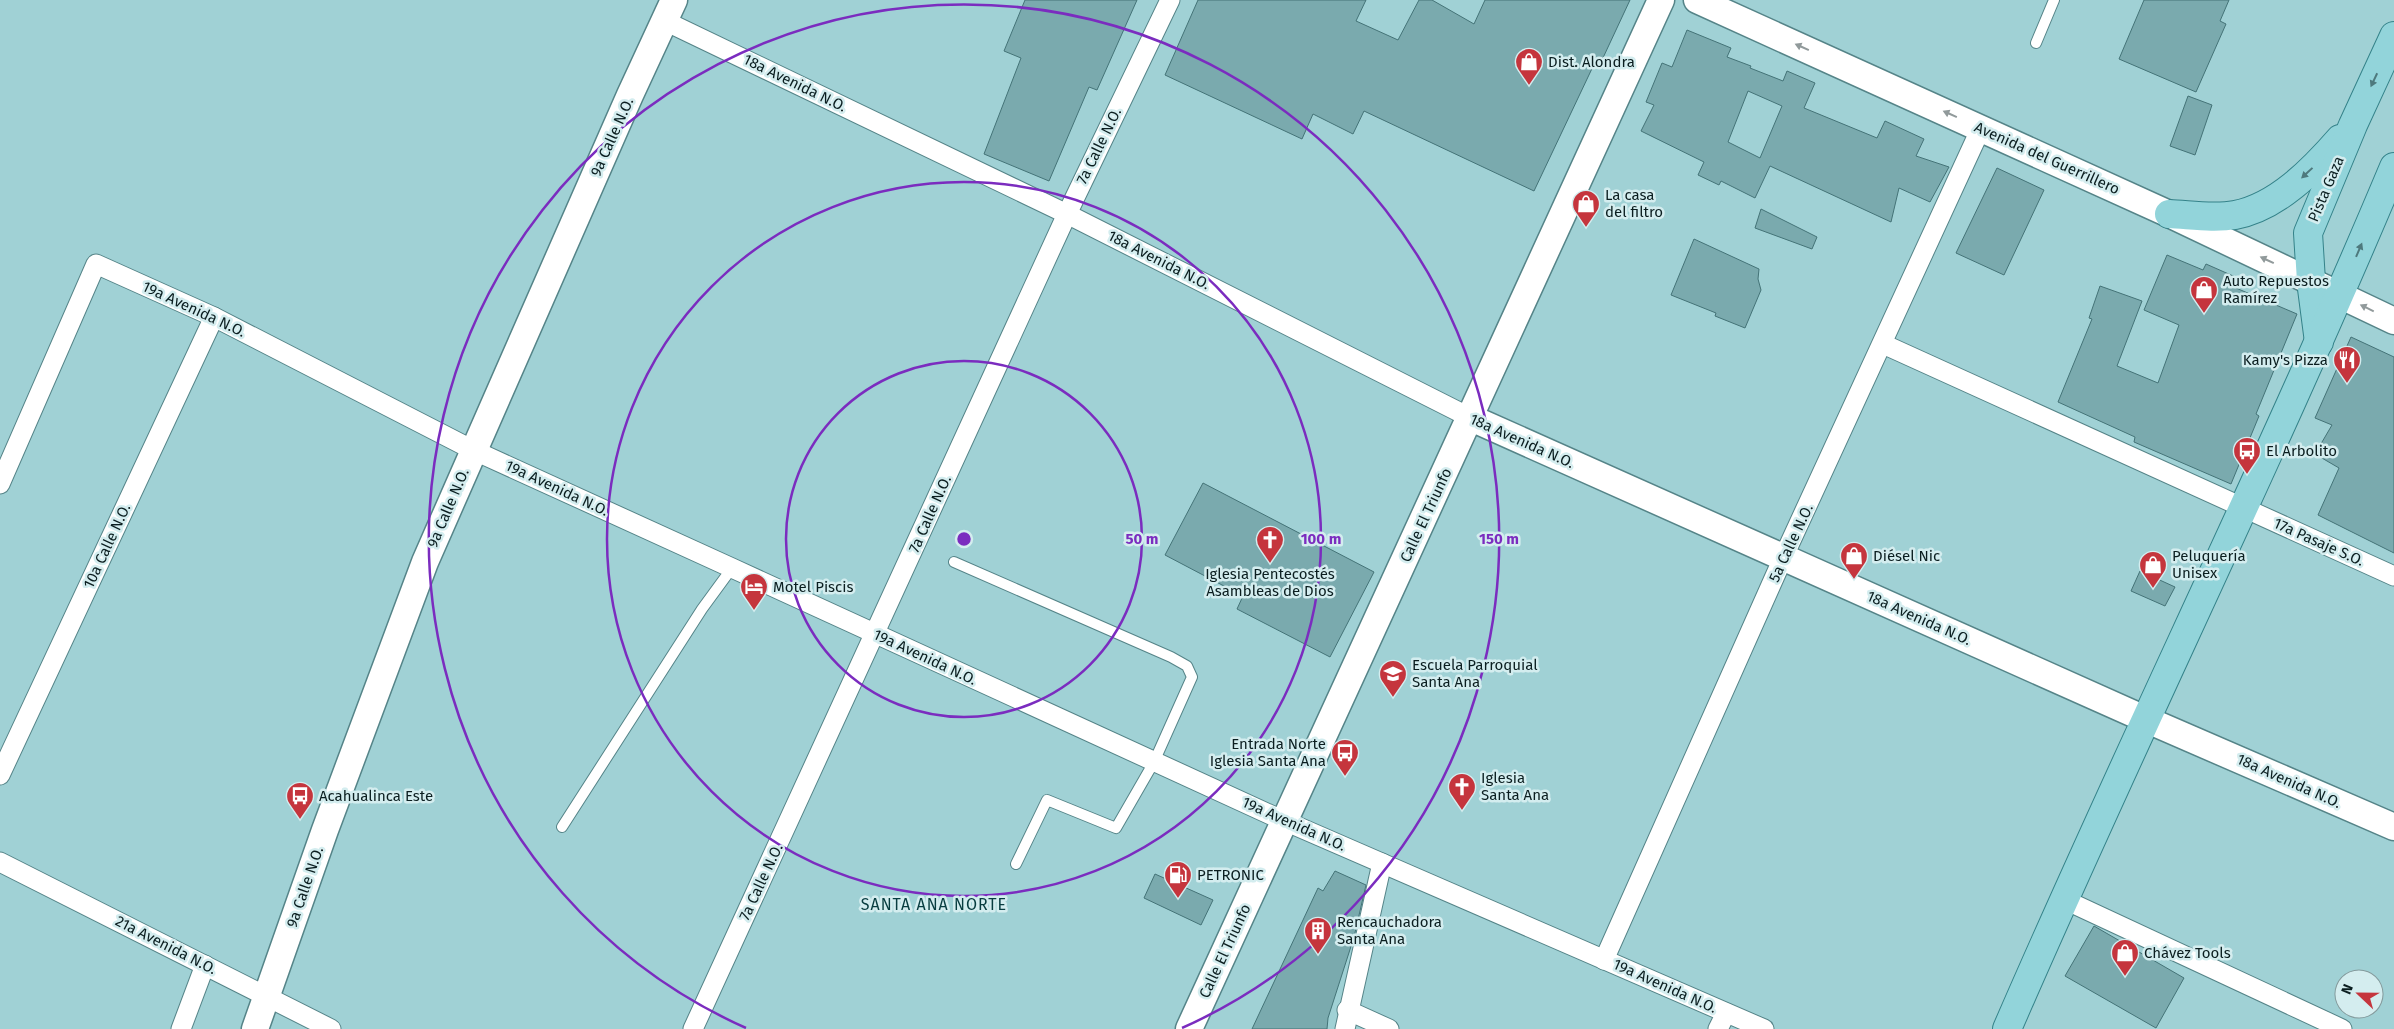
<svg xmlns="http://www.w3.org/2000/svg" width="2394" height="1029" font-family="'Fira Sans',sans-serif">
<rect width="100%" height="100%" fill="#a0d1d5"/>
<g fill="#7aaaae" stroke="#447377" fill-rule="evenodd">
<polygon points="1025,0 1137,0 1097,90 1089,87 1049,181 984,154 1021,58 1004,51"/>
<polygon points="1198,0 1366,0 1356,21 1398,40 1419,0 1432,0 1474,24 1485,0 1630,0 1602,60 1597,58 1534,191 1364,111 1353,134 1313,114 1302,139 1165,75"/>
<polygon points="2144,0 2229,0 2220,21 2226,24 2196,92 2119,59"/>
<path d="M1687,30L1731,48L1727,57L1751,66L1750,68L1783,81L1787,71L1815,83L1804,108L1877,138L1885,121L1924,139L1916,156L1949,167L1930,202L1899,188L1891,222L1770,166L1755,198L1721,181L1719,185L1698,175L1704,162L1641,131L1654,105L1646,102L1662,63L1672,67ZM1748,91L1782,106L1760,158L1728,142Z"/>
<polygon points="2188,96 2212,105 2195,155 2170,146"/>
<polygon points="1997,168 2044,190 2004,275 1956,253"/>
<polygon points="1761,209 1817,237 1812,249 1755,228"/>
<polygon points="1694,239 1759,269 1758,279 1761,290 1745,328 1715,316 1716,313 1671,295"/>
<polygon points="2167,255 2203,270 2206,264 2240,279 2236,288 2297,314 2256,414 2259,416 2231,484 2134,442 2135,437 2058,402 2092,319 2089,318 2100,286 2142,301 2117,366 2158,383 2179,325 2144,310"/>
<polygon points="2351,337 2394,357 2394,553 2318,515 2339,468 2315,454 2332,425 2315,418"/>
<polygon points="1203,483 1374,572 1330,657 1237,609 1243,596 1165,555"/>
<polygon points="2140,571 2175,587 2165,606 2131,591"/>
<polygon points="1335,871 1366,885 1354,937 1328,1018 1327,1029 1252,1029 1318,888 1323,891"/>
<polygon points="1155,874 1213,900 1201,925 1144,898"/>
<polygon points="2094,926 2184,978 2156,1028 2065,976"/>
</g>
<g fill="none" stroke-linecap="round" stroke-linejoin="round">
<defs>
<g id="lane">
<polyline points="2036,43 2054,0"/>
<polyline points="954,562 1171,657 1187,666 1192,677 1154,762 1116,828 1047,800 1016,864"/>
<polyline points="562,827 702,609 732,568"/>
</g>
<g id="street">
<polyline points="665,21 1067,214 1471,418"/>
<polyline points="1883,344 2394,576"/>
<polyline points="0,484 96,264 214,317 473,450 732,568 1271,815 1764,1029"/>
<polyline points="0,775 214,317"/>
<polyline points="0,862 331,1029"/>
<polyline points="2063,899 2342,1029"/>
<polyline points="1604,960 1783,558 1981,128"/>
<polyline points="1347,1010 1389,1029"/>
<polyline points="181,1029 205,965"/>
<polyline points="693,1029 1067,214 1170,0"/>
<polyline points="1345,1029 1382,863"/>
<polyline points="1718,1029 1726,1013"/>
</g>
<g id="secondary">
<polyline points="1697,0 2169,214 2394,321"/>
<polyline points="1471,418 2145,719 2394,827"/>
<polyline points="255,1029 325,830 425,562 630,95 674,0"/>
<polyline points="1189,1029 1661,0"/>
</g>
<g id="primary">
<path d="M2169,214C2191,215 2214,219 2235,215C2277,207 2313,170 2340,139"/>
<polyline points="2319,342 2311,281 2308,233 2353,125 2394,36"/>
<path d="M2007,1029C2132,740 2272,458 2394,167"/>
</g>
</defs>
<use href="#lane" stroke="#558488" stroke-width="12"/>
<use href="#street" stroke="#558488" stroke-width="21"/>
<use href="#secondary" stroke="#558488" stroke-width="29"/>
<use href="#primary" stroke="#348289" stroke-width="30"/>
<use href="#lane" stroke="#fff" stroke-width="10"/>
<use href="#street" stroke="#fff" stroke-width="19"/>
<use href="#secondary" stroke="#fff" stroke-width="26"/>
<use href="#primary" stroke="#92d4da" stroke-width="28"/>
</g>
<defs><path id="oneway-solid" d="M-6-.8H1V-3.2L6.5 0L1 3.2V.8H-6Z" transform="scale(1.25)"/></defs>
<g fill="#919a9b">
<use href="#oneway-solid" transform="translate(1802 47) rotate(-156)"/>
<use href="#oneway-solid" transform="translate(1950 114) rotate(-156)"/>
<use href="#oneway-solid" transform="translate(2267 260) rotate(-155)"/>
<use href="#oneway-solid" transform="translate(2367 308) rotate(-154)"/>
</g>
<g fill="#4e797d">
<use href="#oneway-solid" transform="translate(2374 80) rotate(115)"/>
<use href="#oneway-solid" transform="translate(2307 173) rotate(137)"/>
<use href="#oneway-solid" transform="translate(2359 250) rotate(-67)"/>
</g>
<g fill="none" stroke="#7b2cbf" stroke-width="2.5">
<circle cx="964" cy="539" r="178"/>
<circle cx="964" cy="539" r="357"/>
<path d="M746 1028A535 535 0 1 1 1182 1028"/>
</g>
<defs>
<symbol id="shop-pin" viewBox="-11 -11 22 30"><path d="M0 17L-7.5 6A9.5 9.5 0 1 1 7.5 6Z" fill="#c5353d" stroke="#d4edef"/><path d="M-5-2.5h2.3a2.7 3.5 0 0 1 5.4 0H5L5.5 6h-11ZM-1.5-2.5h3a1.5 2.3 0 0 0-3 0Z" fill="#fff"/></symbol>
<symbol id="restaurant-pin" viewBox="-11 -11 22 30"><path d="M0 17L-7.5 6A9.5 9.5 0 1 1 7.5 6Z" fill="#c5353d" stroke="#d4edef"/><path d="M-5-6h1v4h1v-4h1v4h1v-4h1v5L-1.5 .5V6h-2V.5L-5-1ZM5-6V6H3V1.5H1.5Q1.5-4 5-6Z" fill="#fff"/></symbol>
<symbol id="bus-pin" viewBox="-11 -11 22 30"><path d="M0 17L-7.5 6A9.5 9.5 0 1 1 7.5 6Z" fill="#c5353d" stroke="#d4edef"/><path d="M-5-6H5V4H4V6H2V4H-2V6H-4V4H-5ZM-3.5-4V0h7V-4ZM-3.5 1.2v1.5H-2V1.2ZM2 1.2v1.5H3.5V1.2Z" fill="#fff"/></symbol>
<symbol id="church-pin" viewBox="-11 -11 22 30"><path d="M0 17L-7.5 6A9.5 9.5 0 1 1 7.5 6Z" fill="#c5353d" stroke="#d4edef"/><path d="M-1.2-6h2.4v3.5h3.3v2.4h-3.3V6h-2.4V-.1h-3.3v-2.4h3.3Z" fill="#fff"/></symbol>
<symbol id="hotel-pin" viewBox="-11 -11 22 30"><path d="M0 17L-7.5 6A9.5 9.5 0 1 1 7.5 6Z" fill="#c5353d" stroke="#d4edef"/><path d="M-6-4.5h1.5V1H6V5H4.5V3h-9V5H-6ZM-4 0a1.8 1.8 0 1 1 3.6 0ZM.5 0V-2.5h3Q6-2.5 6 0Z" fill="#fff"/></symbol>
<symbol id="school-pin" viewBox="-11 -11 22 30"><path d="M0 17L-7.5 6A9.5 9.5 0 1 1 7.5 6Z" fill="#c5353d" stroke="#d4edef"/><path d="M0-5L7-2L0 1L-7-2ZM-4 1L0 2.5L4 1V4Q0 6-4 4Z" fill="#fff"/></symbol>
<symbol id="fuel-pin" viewBox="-11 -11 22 30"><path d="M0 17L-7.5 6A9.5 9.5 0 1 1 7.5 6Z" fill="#c5353d" stroke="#d4edef"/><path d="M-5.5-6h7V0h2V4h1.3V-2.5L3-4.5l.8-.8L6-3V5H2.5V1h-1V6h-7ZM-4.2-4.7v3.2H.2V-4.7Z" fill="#fff"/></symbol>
<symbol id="building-pin" viewBox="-11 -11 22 30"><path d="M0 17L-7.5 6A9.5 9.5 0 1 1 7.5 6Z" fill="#c5353d" stroke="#d4edef"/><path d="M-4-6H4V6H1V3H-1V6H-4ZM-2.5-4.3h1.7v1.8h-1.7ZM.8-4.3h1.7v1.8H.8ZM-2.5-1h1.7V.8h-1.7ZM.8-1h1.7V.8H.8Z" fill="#fff"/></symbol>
</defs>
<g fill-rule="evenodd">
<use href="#shop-pin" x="1513" y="46" width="32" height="43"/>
<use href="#shop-pin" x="1570" y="188" width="32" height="43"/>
<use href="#shop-pin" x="2188" y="274" width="32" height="43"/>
<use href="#restaurant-pin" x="2331" y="344" width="32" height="43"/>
<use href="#bus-pin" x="2231" y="435" width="32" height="43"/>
<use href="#church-pin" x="1254" y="524" width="32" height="43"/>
<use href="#shop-pin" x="1838" y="540" width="32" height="43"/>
<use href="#shop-pin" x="2137" y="549" width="32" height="43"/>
<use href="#hotel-pin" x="738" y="571" width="32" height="43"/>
<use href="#school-pin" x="1377" y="658" width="32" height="43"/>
<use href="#bus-pin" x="1329" y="737" width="32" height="43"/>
<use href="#church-pin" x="1446" y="771" width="32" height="43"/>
<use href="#bus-pin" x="284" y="780" width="32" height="43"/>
<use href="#fuel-pin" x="1162" y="859" width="32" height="43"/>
<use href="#building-pin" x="1302" y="915" width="32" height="43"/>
<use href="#shop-pin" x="2109" y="937" width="32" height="43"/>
</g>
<g text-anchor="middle" stroke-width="5" stroke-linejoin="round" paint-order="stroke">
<g font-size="15" fill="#0b1e20" stroke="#d4edef" text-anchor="start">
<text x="1548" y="67">Dist. Alondra</text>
<text x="1605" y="200">La casa<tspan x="1605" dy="17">del filtro</tspan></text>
<text x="2223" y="286">Auto Repuestos<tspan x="2223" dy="17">Ramírez</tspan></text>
<text x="2328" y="365" text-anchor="end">Kamy's Pizza</text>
<text x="2266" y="456">El Arbolito</text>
<text x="1873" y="561">Diésel Nic</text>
<text x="2172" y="561">Peluquería<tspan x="2172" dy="17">Unisex</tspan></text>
<text x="1270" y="579" text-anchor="middle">Iglesia Pentecostés<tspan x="1270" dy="17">Asambleas de Dios</tspan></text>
<text x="773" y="592">Motel Piscis</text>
<text x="1412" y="670">Escuela Parroquial<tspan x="1412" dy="17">Santa Ana</tspan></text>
<text x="1326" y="749" text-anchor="end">Entrada Norte<tspan x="1326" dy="17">Iglesia Santa Ana</tspan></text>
<text x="1481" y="783">Iglesia<tspan x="1481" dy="17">Santa Ana</tspan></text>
<text x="319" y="801">Acahualinca Este</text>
<text x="1197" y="880">PETRONIC</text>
<text x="1337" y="927">Rencauchadora<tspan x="1337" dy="17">Santa Ana</tspan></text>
<text x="2144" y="958">Chávez Tools</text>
</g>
<g font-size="15" fill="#0b1e20" stroke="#d4edef">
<text transform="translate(795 83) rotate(26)" y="5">18a Avenida N.O.</text>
<text transform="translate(612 137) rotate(-66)" y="5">9a Calle N.O.</text>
<text transform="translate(1099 146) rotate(-64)" y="5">7a Calle N.O.</text>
<text transform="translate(2047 158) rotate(24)" y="5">Avenida del Guerrillero</text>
<text transform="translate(2326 189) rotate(-67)" y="5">Pista Gaza</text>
<text transform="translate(1159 260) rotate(27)" y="5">18a Avenida N.O.</text>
<text transform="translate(194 309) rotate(25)" y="5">19a Avenida N.O.</text>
<text transform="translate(1522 441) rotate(24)" y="5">18a Avenida N.O.</text>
<text transform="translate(557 488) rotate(25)" y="5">19a Avenida N.O.</text>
<text transform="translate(448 508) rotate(-67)" y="5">9a Calle N.O.</text>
<text transform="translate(930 514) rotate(-66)" y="5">7a Calle N.O.</text>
<text transform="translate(1426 515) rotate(-65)" y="5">Calle El Triunfo</text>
<text transform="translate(2319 542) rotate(24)" y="5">17a Pasaje S.O.</text>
<text transform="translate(1791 543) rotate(-65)" y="5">5a Calle N.O.</text>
<text transform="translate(107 546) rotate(-65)" y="5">10a Calle N.O.</text>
<text transform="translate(1919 618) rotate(24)" y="5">18a Avenida N.O.</text>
<text transform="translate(925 657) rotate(25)" y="5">19a Avenida N.O.</text>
<text transform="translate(2289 781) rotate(24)" y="5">18a Avenida N.O.</text>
<text transform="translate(1294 824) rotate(24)" y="5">19a Avenida N.O.</text>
<text transform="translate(761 882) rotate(-65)" y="5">7a Calle N.O.</text>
<text transform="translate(305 887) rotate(-71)" y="5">9a Calle N.O.</text>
<text transform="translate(166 945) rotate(27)" y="5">21a Avenida N.O.</text>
<text transform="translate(1225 951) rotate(-65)" y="5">Calle El Triunfo</text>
<text transform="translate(1665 986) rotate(24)" y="5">19a Avenida N.O.</text>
</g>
<g font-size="16" letter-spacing="1" fill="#083d40" stroke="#d4edef">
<text x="934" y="910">SANTA ANA NORTE</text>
</g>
</g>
<circle cx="964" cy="539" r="8" fill="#7b2cbf" stroke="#d4edef" stroke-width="2.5"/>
<g font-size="15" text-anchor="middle" font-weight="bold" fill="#7b2cbf" stroke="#d4edef" stroke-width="5" stroke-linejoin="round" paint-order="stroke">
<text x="1142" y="544">50 m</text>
<text x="1321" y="544">100 m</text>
<text x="1499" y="544">150 m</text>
</g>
<g transform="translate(2359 994) rotate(292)"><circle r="24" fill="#d4edef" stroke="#849a9c"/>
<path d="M0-4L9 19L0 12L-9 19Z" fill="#c5353d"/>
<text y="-8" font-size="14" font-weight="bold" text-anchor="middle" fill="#0b1e20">N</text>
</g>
</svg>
